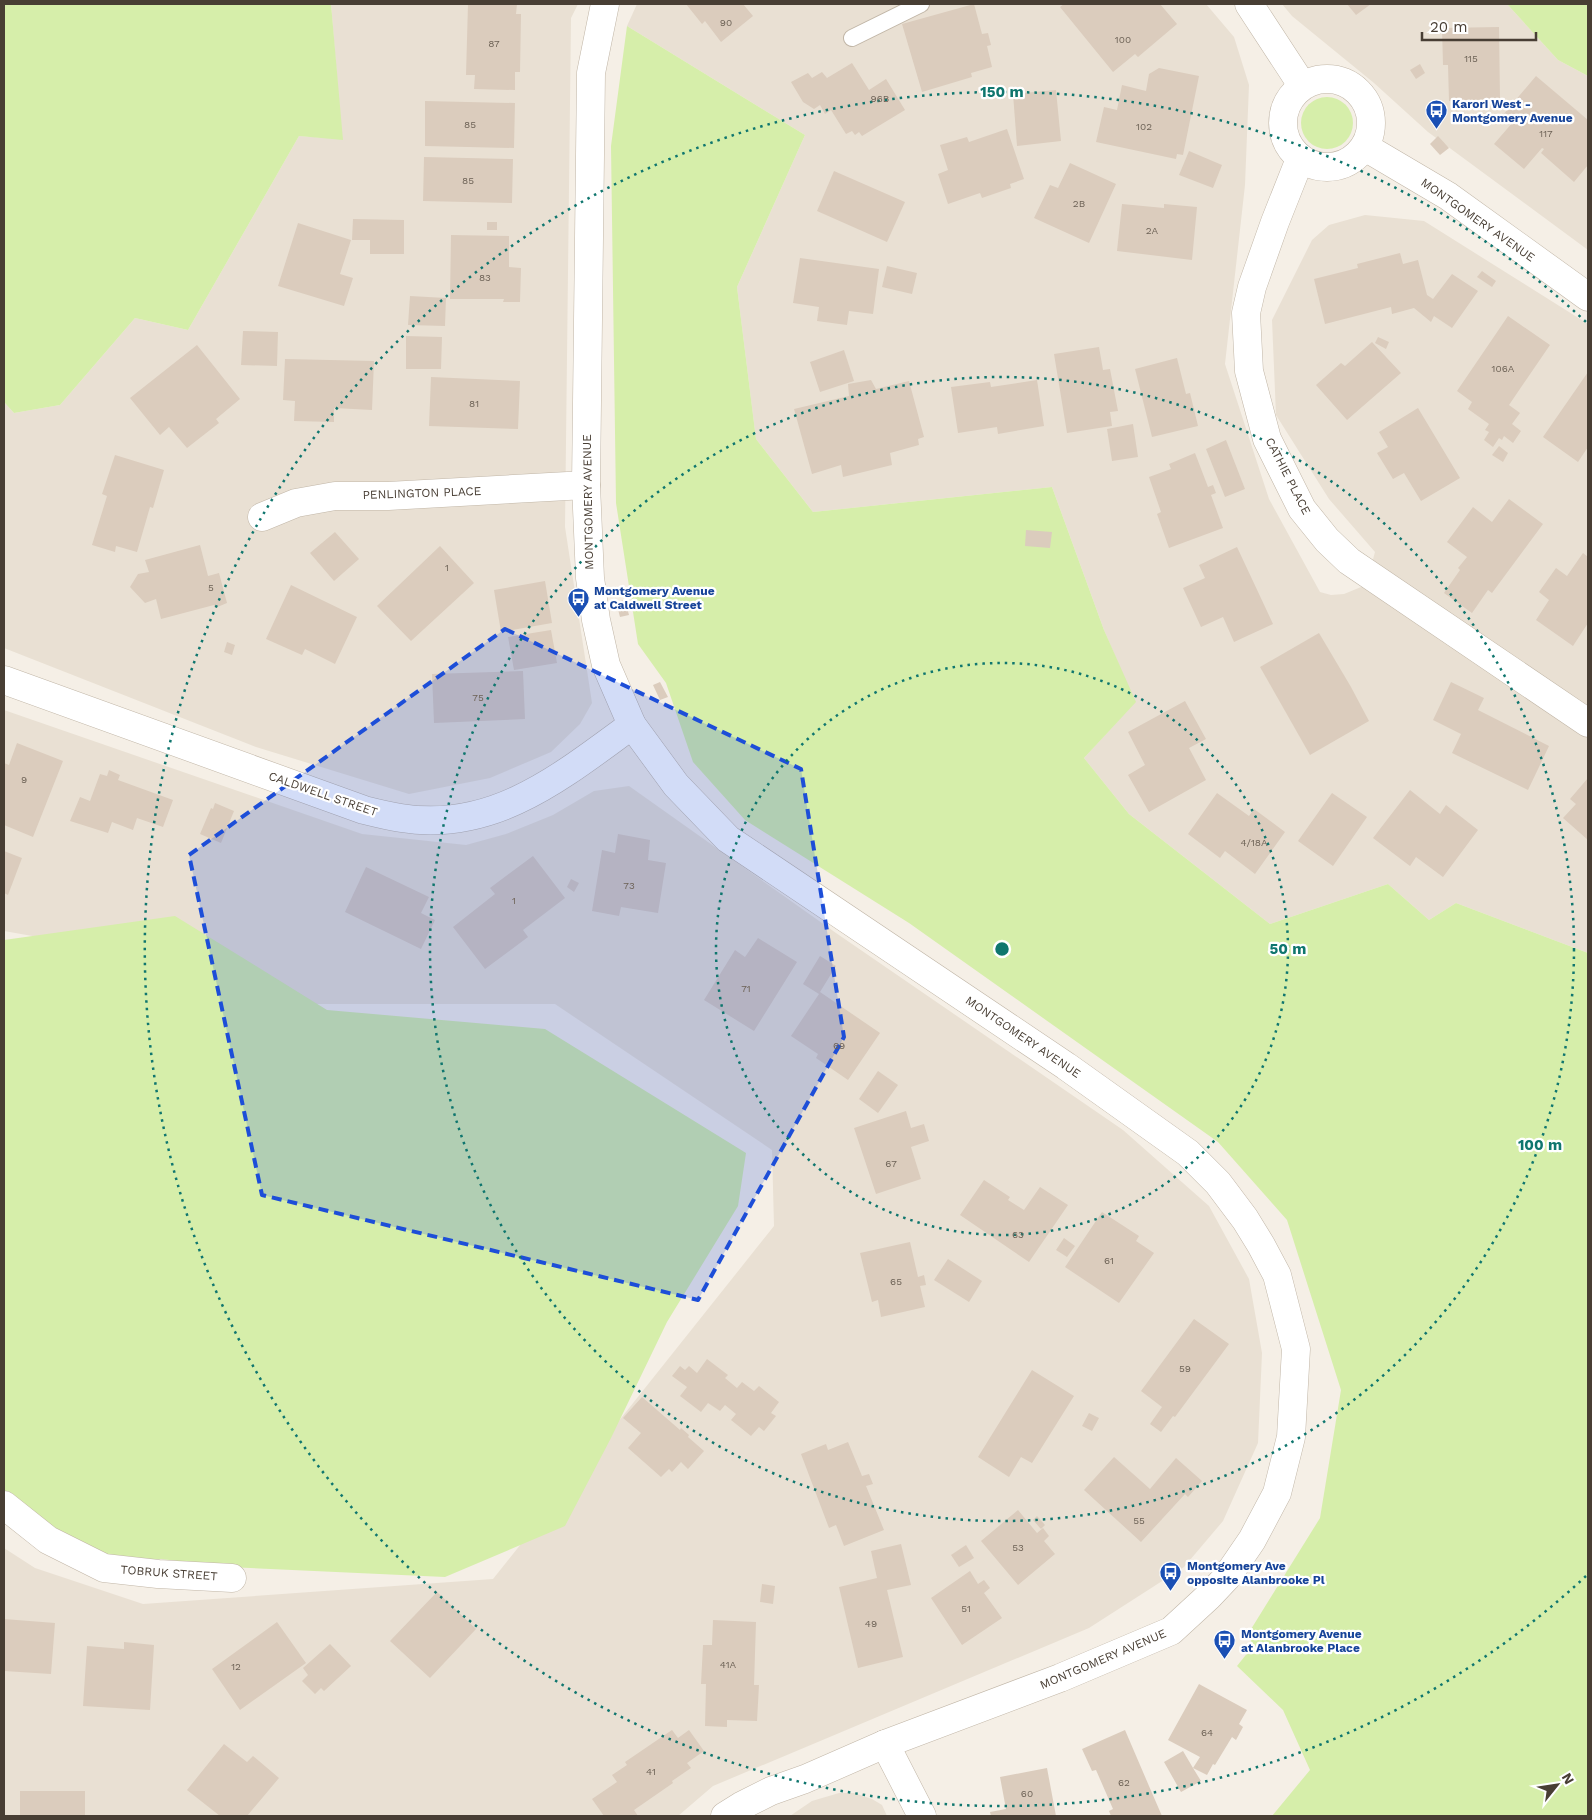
<svg xmlns="http://www.w3.org/2000/svg" width="1592" height="1820" font-family="'Work Sans',sans-serif">
<rect width="100%" height="100%" fill="#f5efe6"/>
<g fill="#e9e0d3">
<polygon points="331,4 578,4 571,18 565,527 592,703 580,724 551,752 490,778 409,794 256,747 4,648 4,402 14,413 60,405 135,318 188,330 299,136 342,139"/>
<polygon points="637,4 1206,4 1234,37 1249,85 1245,185 1225,364 1269,499 1320,592 1331,595 1344,594 1366,585 1375,552 1329,499 1276,415 1272,320 1312,240 1329,225 1365,215 1424,221 1588,324 1588,953 1456,903 1429,920 1388,884 1270,924 1129,814 1084,758 1135,702 1104,630 1052,487 813,512 756,439 737,287 805,135 627,26"/>
<polygon points="1282,4 1507,4 1558,60 1588,76 1588,250 1428,132 1374,83 1292,16"/>
<polygon points="4,710 362,834 466,845 506,834 553,815 594,791 629,786 836,933 1123,1130 1209,1206 1249,1279 1262,1353 1258,1443 1223,1521 1184,1567 1089,1628 713,1786 678,1816 4,1816 4,1548 35,1568 143,1604 493,1579 774,1226 772,1150 555,1004 271,1004 123,952 4,931"/>
<polygon points="839,1793 854,1793 872,1799 882,1805 887,1816 790,1816 812,1801"/>
</g>
<g fill="#d6eeaa">
<polygon points="4,4 331,4 343,140 299,136 188,330 135,318 60,405 14,413 4,402"/>
<polygon points="1507,4 1588,4 1588,76 1558,60"/>
<polygon points="627,26 805,135 737,287 756,439 813,512 1052,487 1104,630 1136,702 1084,758 1129,814 1270,924 1388,884 1429,920 1456,903 1588,953 1588,1816 1272,1816 1310,1770 1283,1710 1237,1666 1253,1646 1248,1634 1320,1518 1341,1390 1287,1220 1218,1142 909,923 745,820 693,762 666,683 638,644 616,503 611,146"/>
<circle cx="1327" cy="123" r="26"/>
<polygon points="175,916 327,1010 545,1029 746,1153 738,1206 667,1322 611,1438 565,1526 445,1577 228,1567 161,1559 86,1571 4,1512 4,940"/>
</g>
<g fill="#dbccbd">
<polygon points="468,4 517,4 516,14 521,14 520,72 515,72 515,90 474,89 475,75 466,75"/>
<polygon points="686,4 743,4 753,16 721,42 705,21 702,24"/>
<polygon points="974,4 982,34 988,33 991,45 987,46 992,67 971,73 972,77 922,92 902,24"/>
<polygon points="1064,4 1160,4 1177,24 1138,57 1135,54 1113,72 1060,7"/>
<polygon points="1347,4 1371,4 1356,15"/>
<polygon points="1499,27 1500,99 1449,101 1448,65 1443,65 1442,28"/>
<polygon points="852,63 869,90 886,79 905,110 862,136 859,132 855,135 852,131 846,134 831,110 825,114 820,105 814,109 803,102 791,82 808,73 812,78 822,72 827,78"/>
<polygon points="1420,64 1425,73 1416,79 1410,70"/>
<polygon points="1159,68 1199,76 1183,155 1177,154 1176,159 1096,142 1104,107 1117,110 1122,85 1146,91 1149,74"/>
<polygon points="1536,76 1588,120 1588,165 1574,182 1541,153 1544,149 1542,148 1524,169 1494,144 1513,122 1503,115"/>
<polygon points="1056,90 1061,141 1017,146 1013,94"/>
<polygon points="425,101 515,103 514,148 425,146"/>
<polygon points="1007,129 1024,179 1010,184 1011,188 982,198 980,193 948,204 938,174 948,170 940,145 967,137 969,142"/>
<polygon points="1438,136 1449,148 1440,155 1430,144"/>
<polygon points="1189,151 1222,165 1213,188 1179,175"/>
<polygon points="424,157 513,159 512,203 423,201"/>
<polygon points="1070,163 1116,184 1089,243 1034,218 1050,185 1058,188"/>
<polygon points="834,171 905,202 887,242 817,211"/>
<polygon points="1122,204 1164,208 1164,204 1197,207 1192,260 1117,251"/>
<polygon points="353,219 404,220 404,254 370,254 370,240 352,240"/>
<rect x="487" y="222" width="10" height="8"/>
<polygon points="298,223 351,240 340,274 353,278 344,306 278,286"/>
<polygon points="451,235 509,236 509,267 521,268 520,302 503,302 504,299 450,299"/>
<polygon points="1400,253 1403,264 1418,260 1427,295 1433,299 1452,274 1478,291 1452,328 1434,316 1431,322 1414,308 1392,314 1391,307 1325,324 1314,279 1358,268 1357,264"/>
<polygon points="800,258 879,269 873,314 849,311 847,325 817,321 819,307 793,303"/>
<polygon points="887,266 917,273 912,294 882,287"/>
<polygon points="1482,271 1496,281 1492,287 1477,277"/>
<polygon points="410,296 446,298 445,326 408,325"/>
<polygon points="1508,316 1550,345 1509,405 1520,413 1512,424 1521,431 1513,443 1504,436 1502,440 1499,438 1493,447 1484,440 1489,432 1485,430 1489,424 1468,409 1472,402 1457,391"/>
<polygon points="243,331 278,332 277,366 241,365"/>
<polygon points="406,336 442,337 441,369 406,369"/>
<polygon points="1378,337 1389,342 1386,349 1375,343"/>
<polygon points="1372,342 1401,373 1347,420 1316,385 1341,363 1345,366"/>
<polygon points="197,345 240,399 216,419 219,423 187,448 169,427 160,435 130,398"/>
<polygon points="1099,347 1103,370 1110,369 1118,411 1110,412 1112,426 1067,433 1054,354"/>
<polygon points="844,350 854,381 820,392 810,362"/>
<polygon points="1177,358 1186,394 1190,393 1198,426 1152,437 1135,369"/>
<polygon points="285,359 374,361 372,410 334,408 334,422 294,421 295,401 283,400"/>
<polygon points="1588,372 1588,447 1578,462 1543,437"/>
<polygon points="431,377 520,381 518,429 429,426"/>
<polygon points="871,380 876,389 909,381 924,437 918,439 919,445 890,453 892,465 843,477 841,465 812,474 794,409 849,396 848,384"/>
<polygon points="1037,380 1044,426 998,434 997,427 958,433 951,387 990,382 991,387"/>
<polygon points="1418,408 1460,478 1421,501 1404,473 1393,479 1377,453 1388,447 1379,432"/>
<polygon points="1133,424 1138,457 1112,461 1107,429"/>
<polygon points="1226,440 1245,489 1225,497 1206,449"/>
<polygon points="1499,446 1508,453 1503,462 1492,455"/>
<polygon points="1195,453 1208,487 1213,485 1216,493 1211,495 1223,528 1169,548 1157,514 1161,512 1149,477 1171,469 1169,464"/>
<polygon points="115,455 164,470 153,508 150,507 137,552 116,546 115,552 92,545 107,496 102,494"/>
<polygon points="1509,499 1543,524 1492,593 1488,590 1472,613 1444,593 1460,570 1458,568 1467,557 1447,542 1473,507 1492,522"/>
<polygon points="1026,530 1052,532 1050,548 1025,546"/>
<polygon points="335,532 359,559 334,581 310,553"/>
<polygon points="200,545 208,576 219,573 227,603 215,608 214,605 161,619 156,599 145,603 130,587 138,574 149,572 145,560"/>
<polygon points="440,546 474,583 411,641 377,606"/>
<polygon points="1237,547 1273,624 1234,642 1223,617 1201,627 1183,588 1205,578 1199,565"/>
<polygon points="1583,553 1588,557 1588,623 1573,646 1536,620 1549,600 1539,592 1556,568 1567,576"/>
<polygon points="545,581 552,623 501,632 494,590"/>
<polygon points="291,585 357,617 335,664 305,649 302,655 266,639"/>
<polygon points="625,600 629,615 620,617 616,602"/>
<polygon points="551,630 557,663 514,670 508,637"/>
<polygon points="1319,633 1351,687 1369,721 1310,755 1260,667"/>
<polygon points="227,642 235,645 232,655 224,652"/>
<polygon points="523,671 525,719 434,723 432,674"/>
<polygon points="660,682 668,697 660,700 653,685"/>
<polygon points="1451,682 1484,698 1478,710 1549,746 1528,790 1452,753 1461,734 1433,720"/>
<polygon points="1185,701 1206,739 1189,748 1206,780 1149,812 1128,775 1145,765 1128,732"/>
<polygon points="17,743 63,761 33,837 4,825 4,763 9,765"/>
<polygon points="109,770 120,775 118,780 173,800 163,827 137,818 133,830 112,822 108,833 70,821 80,797 90,801 100,774 107,776"/>
<polygon points="1588,778 1588,840 1563,818 1576,804 1570,799"/>
<polygon points="1410,790 1440,814 1446,805 1478,830 1443,877 1416,857 1410,866 1373,838"/>
<polygon points="1217,793 1249,816 1254,809 1285,832 1255,874 1225,851 1220,858 1188,834"/>
<polygon points="1332,793 1367,817 1333,866 1298,841"/>
<polygon points="215,803 234,811 221,843 200,834 211,808 213,809"/>
<polygon points="618,834 650,840 648,860 666,863 658,913 621,907 619,916 592,911 602,850 615,853"/>
<polygon points="4,851 22,858 8,895 4,893"/>
<polygon points="533,856 565,898 523,930 528,937 485,969 453,927 495,894 490,888"/>
<polygon points="366,867 429,897 421,913 435,920 421,949 345,912"/>
<polygon points="571,879 579,883 574,892 567,887"/>
<polygon points="758,938 797,962 754,1031 704,1000 735,950 745,957"/>
<polygon points="820,956 836,966 820,992 880,1033 848,1080 816,1058 818,1054 791,1036 819,994 803,984"/>
<polygon points="878,1071 898,1085 878,1113 859,1099"/>
<polygon points="906,1111 911,1128 924,1124 929,1141 911,1147 921,1179 876,1194 854,1128"/>
<polygon points="984,1180 1010,1197 1008,1200 1024,1210 1040,1187 1068,1205 1029,1262 960,1215"/>
<polygon points="1102,1212 1139,1236 1136,1241 1154,1253 1119,1303 1065,1267"/>
<polygon points="1064,1238 1075,1246 1067,1257 1056,1250"/>
<polygon points="910,1242 918,1277 924,1275 926,1285 920,1286 925,1307 881,1317 878,1300 872,1302 860,1253"/>
<polygon points="948,1259 982,1281 969,1302 934,1280"/>
<polygon points="1194,1319 1229,1344 1175,1417 1173,1416 1161,1432 1150,1424 1162,1407 1141,1391"/>
<polygon points="707,1359 728,1375 725,1378 737,1388 742,1382 754,1391 759,1386 779,1402 771,1413 776,1416 764,1431 759,1427 751,1436 731,1420 736,1414 725,1405 720,1411 708,1403 701,1412 680,1396 687,1387 672,1376 680,1366 685,1370 689,1366 697,1373"/>
<polygon points="1032,1370 1074,1396 1032,1463 1021,1457 1009,1477 978,1457"/>
<polygon points="642,1397 680,1430 681,1428 689,1435 688,1437 704,1451 688,1469 681,1462 672,1472 669,1469 661,1477 628,1448 641,1433 623,1418"/>
<polygon points="1089,1413 1099,1418 1092,1431 1082,1426"/>
<polygon points="848,1442 862,1476 869,1474 873,1484 866,1486 884,1530 844,1546 836,1525 829,1528 801,1454 826,1444 828,1450"/>
<polygon points="1114,1457 1150,1489 1176,1458 1202,1481 1188,1497 1185,1494 1141,1542 1084,1490"/>
<polygon points="1018,1510 1037,1533 1043,1528 1049,1536 1044,1541 1055,1554 1018,1585 981,1541"/>
<polygon points="1037,1516 1045,1525 1041,1529 1033,1520"/>
<polygon points="901,1544 911,1585 887,1590 903,1657 858,1668 839,1587 877,1578 871,1551"/>
<polygon points="966,1545 974,1558 959,1567 951,1555"/>
<polygon points="970,1571 978,1584 984,1580 990,1588 984,1593 1002,1618 962,1645 931,1598"/>
<polygon points="762,1584 775,1586 773,1604 760,1602"/>
<polygon points="437,1592 476,1629 430,1678 390,1641"/>
<polygon points="4,1619 55,1623 51,1674 4,1671"/>
<polygon points="713,1620 756,1622 754,1685 759,1685 757,1721 727,1720 727,1727 705,1726 706,1684 701,1684 703,1645 712,1645"/>
<polygon points="277,1622 306,1663 240,1710 212,1669"/>
<polygon points="124,1642 154,1645 150,1710 83,1706 87,1646 124,1649"/>
<polygon points="330,1644 351,1666 324,1691 321,1688 315,1694 302,1681 308,1675 303,1668"/>
<polygon points="1199,1684 1247,1710 1239,1724 1243,1727 1236,1740 1232,1737 1215,1765 1213,1764 1207,1775 1193,1768 1201,1781 1181,1792 1164,1762 1183,1751 1193,1768 1200,1757 1168,1740"/>
<polygon points="672,1730 678,1738 689,1730 704,1751 687,1763 691,1768 672,1781 673,1783 634,1810 638,1816 604,1816 592,1799 617,1782 612,1775 627,1765 625,1762"/>
<polygon points="1125,1730 1152,1793 1162,1816 1111,1816 1109,1811 1113,1809 1096,1770 1092,1771 1082,1749"/>
<polygon points="224,1744 247,1762 253,1756 279,1778 247,1816 220,1816 187,1790"/>
<polygon points="1047,1768 1056,1816 991,1816 990,1812 1006,1809 1000,1777"/>
<rect x="20" y="1791" width="65" height="25"/>
</g>
<g fill="none" stroke-linecap="round" stroke-linejoin="round">
<defs>
<polyline id="lane" points="852,38 921,4"/>
<g id="street">
<polyline points="605,4 591,73 586,485 590,578 596,620 606,665 632,725 676,785 728,839 1066,1066 1188,1153 1218,1183 1245,1219 1261,1245 1277,1275 1296,1349 1291,1437 1277,1493 1252,1540 1226,1578 1209,1596 1171,1631 1060,1678 885,1744 805,1779 771,1791 741,1806 725,1816"/>
<polyline points="1249,4 1302,85"/>
<circle cx="1327" cy="123" r="44"/>
<polyline points="1365,147 1448,196 1588,297"/>
<polyline points="1300,159 1275,222 1252,287 1246,313 1249,371 1267,439 1302,509 1327,540 1349,561 1588,723"/>
<polyline points="262,517 296,503 335,496 388,496 586,485"/>
<path d="M4,680L364,810C376,813 388,816 401,818C494,833 562,776 632,725"/>
<polyline points="4,1505 48,1540 104,1568 158,1574 232,1578"/>
<polyline points="885,1744 922,1816"/>
</g>
</defs>
<use href="#lane" stroke="#c1b6a7" stroke-width="18"/>
<use href="#street" stroke="#c1b6a7" stroke-width="29"/>
<use href="#lane" stroke="#fff" stroke-width="16"/>
<use href="#street" stroke="#fff" stroke-width="28"/>
</g>
<path fill="#1d4ed8" fill-opacity="0.2" stroke="#1d4ed8" stroke-width="4" stroke-dasharray="10 6" stroke-linejoin="round" d="M505,629L801,769L844,1037L698,1300L262,1195L189,855Z"/>
<g fill="none" stroke="#0f766e" stroke-width="2.5" stroke-dasharray="2.5 5">
<circle cx="1002" cy="949" r="286"/>
<circle cx="1002" cy="949" r="572"/>
<path d="M1586 1576A857 857 0 1 1 1586 322"/>
</g>
<defs>
<symbol id="bus-pin" viewBox="-11 -11 22 30"><path d="M0 17L-7.5 6A9.5 9.5 0 1 1 7.5 6Z" fill="#1a4fb4" stroke="#fff"/><path d="M-5-6H5V4H4V6H2V4H-2V6H-4V4H-5ZM-3.5-4V0h7V-4ZM-3.5 1.2v1.5H-2V1.2ZM2 1.2v1.5H3.5V1.2Z" fill="#fff"/></symbol>
</defs>
<g fill-rule="evenodd">
<use href="#bus-pin" x="1424" y="98" width="25" height="34"/>
<use href="#bus-pin" x="566" y="586" width="25" height="34"/>
<use href="#bus-pin" x="1158" y="1560" width="25" height="34"/>
<use href="#bus-pin" x="1212" y="1628" width="25" height="34"/>
</g>
<g text-anchor="middle" stroke-width="4.5" stroke-linejoin="round" paint-order="stroke">
<g font-size="10" fill="#6d6256">
<text x="726" y="26">90</text>
<text x="1123" y="43">100</text>
<text x="494" y="47">87</text>
<text x="1471" y="62">115</text>
<text x="880" y="102">96B</text>
<text x="470" y="128">85</text>
<text x="1144" y="130">102</text>
<text x="1546" y="137">117</text>
<text x="468" y="184">85</text>
<text x="1079" y="207">2B</text>
<text x="1152" y="234">2A</text>
<text x="485" y="281">83</text>
<text x="1503" y="372">106A</text>
<text x="474" y="407">81</text>
<text x="447" y="571">1</text>
<text x="211" y="591">5</text>
<text x="478" y="701">75</text>
<text x="24" y="783">9</text>
<text x="1254" y="846">4/18A</text>
<text x="629" y="889">73</text>
<text x="514" y="904">1</text>
<text x="746" y="992">71</text>
<text x="839" y="1049">69</text>
<text x="891" y="1167">67</text>
<text x="1018" y="1238">63</text>
<text x="1109" y="1264">61</text>
<text x="896" y="1285">65</text>
<text x="1185" y="1372">59</text>
<text x="1139" y="1524">55</text>
<text x="1018" y="1551">53</text>
<text x="966" y="1612">51</text>
<text x="871" y="1627">49</text>
<text x="728" y="1668">41A</text>
<text x="236" y="1670">12</text>
<text x="1207" y="1736">64</text>
<text x="651" y="1775">41</text>
<text x="1124" y="1786">62</text>
<text x="1027" y="1797">60</text>
</g>
<g font-size="12" font-weight="bold" fill="#164399" stroke="#fff" text-anchor="start">
<text x="1452" y="108">Karori West -<tspan x="1452" dy="14">Montgomery Avenue</tspan></text>
<text x="594" y="595">Montgomery Avenue<tspan x="594" dy="14">at Caldwell Street</tspan></text>
<text x="1187" y="1570">Montgomery Ave<tspan x="1187" dy="14">opposite Alanbrooke Pl</tspan></text>
<text x="1241" y="1638">Montgomery Avenue<tspan x="1241" dy="14">at Alanbrooke Place</tspan></text>
</g>
<g font-size="12" fill="#483e34" stroke="#fff">
<text transform="translate(1478 220) rotate(35)" y="4">MONTGOMERY AVENUE</text>
<text transform="translate(1288 476) rotate(63)" y="4">CATHIE PLACE</text>
<text transform="translate(422 493) rotate(-2)" y="4">PENLINGTON PLACE</text>
<text transform="translate(588 502) rotate(-91)" y="4">MONTGOMERY AVENUE</text>
<text transform="translate(323 794) rotate(19)" y="4">CALDWELL STREET</text>
<text transform="translate(1023 1037) rotate(34)" y="4">MONTGOMERY AVENUE</text>
<text transform="translate(169 1573) rotate(4)" y="4">TOBRUK STREET</text>
<text transform="translate(1103 1659) rotate(-23)" y="4">MONTGOMERY AVENUE</text>
</g>
</g>
<circle cx="1002" cy="949" r="8" fill="#0f766e" stroke="#fff" stroke-width="2.5"/>
<g font-size="15" text-anchor="middle" font-weight="bold" fill="#0f766e" stroke="#fff" stroke-width="4.5" stroke-linejoin="round" paint-order="stroke">
<text x="1002" y="97">150 m</text>
<text x="1288" y="954">50 m</text>
<text x="1540" y="1150">100 m</text>
</g>
<rect width="1592" height="1820" fill="none" stroke="#483e34" stroke-width="10"/>
<g transform="translate(1557 1785) rotate(60)" stroke="#ffffff" stroke-width="4" paint-order="stroke">
<path d="M0-4L9 19L0 12L-9 19Z" fill="#483e34"/>
<text y="-8" font-size="14" font-weight="bold" text-anchor="middle" fill="#483e34">N</text>
</g>
<path d="M1422 32v8h114v-8" fill="none" stroke="#483e34" stroke-width="2.5"/>
<text x="1430" y="32" font-size="15" fill="#483e34" stroke="#ffffff" stroke-width="4" paint-order="stroke">20 m</text>
</svg>
